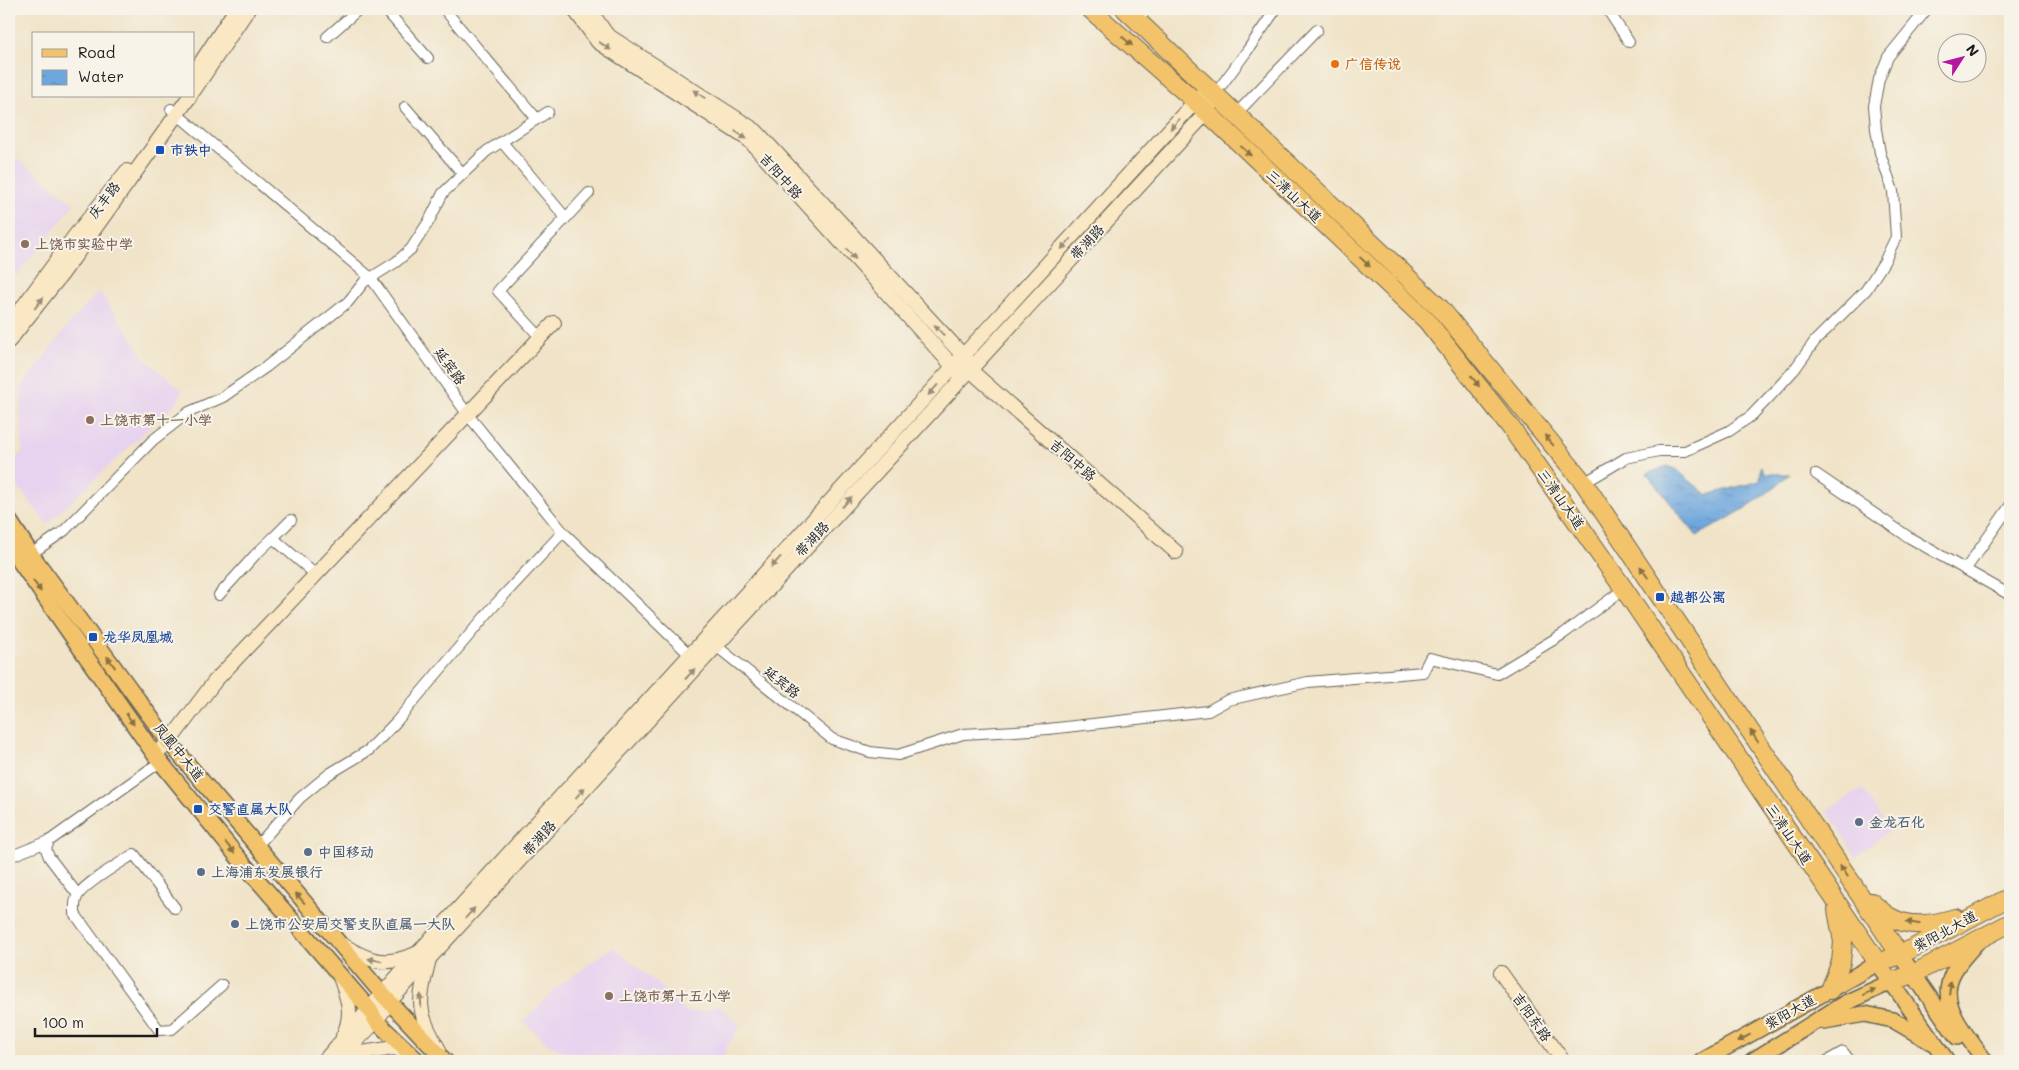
<svg xmlns="http://www.w3.org/2000/svg" width="2019" height="1070" font-family="Mali,'LXGW WenKai TC',sans-serif">
<defs>
<pattern id="water-ripples" width="26" height="14" patternUnits="userSpaceOnUse" patternTransform="scale(1.25)"><rect width="26" height="14" fill="#6ea7dd"/><path d="M2 4q2-2 4 0t4 0M15 11q2-2 4 0t4 0" fill="none" stroke="#5a87b2"/></pattern>
</defs>
<rect width="100%" height="100%" fill="#f7f3e8"/>
<filter id="ink" filterUnits="userSpaceOnUse"><feTurbulence type="fractalNoise" baseFrequency=".02" numOctaves="2"/><feDisplacementMap in="SourceGraphic" scale="10" xChannelSelector="R" yChannelSelector="G"/><feConvolveMatrix kernelMatrix="1 2 1 2 8 2 1 2 1" color-interpolation-filters="sRGB"/></filter>
<filter id="wash" filterUnits="userSpaceOnUse"><feTurbulence type="fractalNoise" baseFrequency=".0096" numOctaves="4" result="noise"/><feDisplacementMap in="SourceGraphic" scale="20" xChannelSelector="R" yChannelSelector="G"/><feGaussianBlur stdDeviation="1.12" result="paint"/><feColorMatrix in="noise" values="0 0 0 0 0 0 0 0 0 0 0 0 0 0 0 0 0 1.4 0 .05"/><feComposite in="paint" operator="in"/></filter>
<g filter="url(#wash)">
<rect width="100%" height="100%" fill="#f0e3c7"/>
<g fill="#e7d2ef">
<polygon points="9,152 74,204 9,285"/>
<polygon points="99,291 147,361 182,390 178,401 47,524 9,475 9,464 22,452 21,388 65,329"/>
<polygon points="1862,789 1890,830 1856,856 1827,810"/>
<polygon points="613,947 658,984 686,1012 701,1012 718,1005 741,1026 726,1048 722,1061 588,1061 551,1046 523,1022 556,988"/>
</g>
<path fill="url(#water-ripples)" stroke="#45627c" d="M1667,466L1677,470L1707,495L1760,481L1761,466L1765,474H1789C1763,500 1729,518 1697,536L1647,474Z"/>
</g>
<g filter="url(#ink)">
<g fill="none" stroke-linecap="round" stroke-linejoin="round">
<defs>
<g id="street">
<polyline points="385,9 428,58"/>
<polyline points="444,9 537,119"/>
<polyline points="1607,9 1629,42"/>
<polyline points="1138,22 1145,9"/>
<polyline points="327,37 359,9"/>
<polyline points="1215,94 1247,51 1276,9"/>
<polyline points="405,107 463,174"/>
<polyline points="171,109 371,278 468,415 563,532 691,656"/>
<polyline points="1236,114 1317,30"/>
<polyline points="502,142 566,218"/>
<polyline points="541,338 498,291 589,193"/>
<polyline points="1816,474 1910,538 2010,595"/>
<polyline points="1584,483 1626,458 1659,451 1685,451 1729,431 1751,416 1773,393 1794,370 1815,341 1866,290 1884,262 1896,237 1893,191 1880,153 1876,129 1874,106 1879,79 1888,57 1927,9"/>
<polyline points="273,538 291,520"/>
<polyline points="31,554 64,531 153,440 189,412 223,397 266,367 348,302 364,282 396,262 411,249 429,221 443,193 487,151 548,112"/>
<polyline points="1965,570 2010,506"/>
<polyline points="219,595 255,555 273,538 316,575"/>
<polyline points="715,645 832,739 870,752 898,755 963,734 1048,729 1208,711 1228,700 1308,682 1423,672 1430,658 1497,674 1563,634 1624,589"/>
<polyline points="49,841 46,849 49,857 78,895"/>
<polyline points="256,847 300,798 329,774 369,750 396,722 492,608 563,532"/>
<polyline points="9,857 49,841 160,762"/>
<path d="M175,908L134,854C119,864 88,881 78,895C74,901 75,907 75,914L159,1030L172,1029L222,985"/>
<polyline points="1827,1061 1843,1052 1850,1061"/>
</g>
<g id="secondary">
<polyline points="574,9 598,42 749,140 959,373"/>
<polyline points="589,9 607,35 756,131 970,363"/>
<polyline points="194,73 236,9"/>
<polyline points="194,90 248,9"/>
<polyline points="9,326 74,237 127,171"/>
<polyline points="9,341 62,274 190,96"/>
<polyline points="969,369 1176,552"/>
<polyline points="155,755 169,742 215,681 554,323"/>
<path d="M343,945C370,962 385,967 416,954"/>
<path d="M429,959C418,1004 416,1009 439,1050"/>
<polyline points="1501,973 1563,1061"/>
<path d="M340,977C348,999 354,1014 343,1036"/>
<polyline points="342,1056 394,1048 410,1053"/>
<polyline points="324,1061 417,954 1202,94"/>
<polyline points="337,1061 376,1021 390,1001 1206,113 1215,94"/>
</g>
<g id="primary">
<polyline points="9,520 31,554 169,742 383,995 445,1061"/>
<polyline points="9,546 155,755 241,861 370,1010 376,1021 418,1061"/>
<path d="M1977,942C1967,954 1952,968 1949,984C1943,1012 1971,1040 1985,1061"/>
<polyline points="1900,955 1957,1037"/>
<polyline points="1824,1021 1865,1014 1893,1020 1931,1042"/>
<polyline points="1702,1061 1878,963 1947,1061"/>
<polyline points="1752,1061 1845,1003 1891,982"/>
</g>
<g id="highway">
<polyline points="1090,9 1195,101 1427,321 1509,425 1624,589 1878,963 1900,955 2010,897"/>
<polyline points="1125,9 1441,309 1584,483 1900,955"/>
<path d="M1871,902C1877,907 1883,913 1890,917C1911,929 1934,924 1955,918"/>
<polyline points="1891,982 1913,974 2010,923"/>
<polyline points="1830,990 1841,962 1843,942 1837,910"/>
</g>
</defs>
<use href="#street" stroke="#666258" stroke-width="12"/>
<use href="#secondary" stroke="#666258" stroke-width="16"/>
<use href="#primary" stroke="#666258" stroke-width="18"/>
<use href="#highway" stroke="#666258" stroke-width="20"/>
<use href="#street" stroke="#fff" stroke-width="10"/>
<use href="#secondary" stroke="#fae7c3" stroke-width="14"/>
<use href="#primary" stroke="#f2c36a" stroke-width="15"/>
<use href="#highway" stroke="#f2c36a" stroke-width="18"/>
</g>
<defs><path id="oneway-solid" d="M-6-.8H1V-3.2L6.5 0L1 3.2V.8H-6Z" transform="scale(1.25)"/></defs>
<g fill="#877043">
<use href="#oneway-solid" transform="translate(1127 41) rotate(41)"/>
<use href="#oneway-solid" transform="translate(1246 151) rotate(43)"/>
<use href="#oneway-solid" transform="translate(1365 262) rotate(43)"/>
<use href="#oneway-solid" transform="translate(1475 381) rotate(52)"/>
<use href="#oneway-solid" transform="translate(1549 440) rotate(-129)"/>
<use href="#oneway-solid" transform="translate(1644 572) rotate(-124)"/>
<use href="#oneway-solid" transform="translate(37 586) rotate(55)"/>
<use href="#oneway-solid" transform="translate(111 662) rotate(-126)"/>
<use href="#oneway-solid" transform="translate(130 719) rotate(55)"/>
<use href="#oneway-solid" transform="translate(1754 736) rotate(-124)"/>
<use href="#oneway-solid" transform="translate(230 848) rotate(51)"/>
<use href="#oneway-solid" transform="translate(1844 871) rotate(-124)"/>
<use href="#oneway-solid" transform="translate(300 898) rotate(-131)"/>
<use href="#oneway-solid" transform="translate(1913 923) rotate(-171)"/>
<use href="#oneway-solid" transform="translate(1950 988) rotate(-83)"/>
<use href="#oneway-solid" transform="translate(1869 992) rotate(-26)"/>
<use href="#oneway-solid" transform="translate(1744 1038) rotate(151)"/>
</g>
<g fill="#968c78">
<use href="#oneway-solid" transform="translate(605 46) rotate(34)"/>
<use href="#oneway-solid" transform="translate(699 94) rotate(-147)"/>
<use href="#oneway-solid" transform="translate(1175 124) rotate(132)"/>
<use href="#oneway-solid" transform="translate(741 135) rotate(33)"/>
<use href="#oneway-solid" transform="translate(1066 244) rotate(132)"/>
<use href="#oneway-solid" transform="translate(851 254) rotate(48)"/>
<use href="#oneway-solid" transform="translate(39 303) rotate(-52)"/>
<use href="#oneway-solid" transform="translate(939 330) rotate(-133)"/>
<use href="#oneway-solid" transform="translate(933 390) rotate(132)"/>
<use href="#oneway-solid" transform="translate(847 502) rotate(-47)"/>
<use href="#oneway-solid" transform="translate(776 562) rotate(132)"/>
<use href="#oneway-solid" transform="translate(690 674) rotate(-47)"/>
<use href="#oneway-solid" transform="translate(580 793) rotate(-48)"/>
<use href="#oneway-solid" transform="translate(470 913) rotate(-48)"/>
<use href="#oneway-solid" transform="translate(375 960) rotate(-170)"/>
<use href="#oneway-solid" transform="translate(421 1001) rotate(-91)"/>
</g>
</g>
<circle fill="#e8710a" stroke="#f7f3e8" stroke-width="2" cx="1335" cy="64" r="5"/>
<g fill="#1a4fb4" stroke="#f7f3e8" stroke-width="2">
<rect x="155" y="145" width="10" height="10" rx="2.5"/>
<rect x="1655" y="592" width="10" height="10" rx="2.5"/>
<rect x="88" y="632" width="10" height="10" rx="2.5"/>
<rect x="193" y="804" width="10" height="10" rx="2.5"/>
</g>
<g fill="#8d6e63" stroke="#f7f3e8" stroke-width="2">
<circle cx="25" cy="244" r="5"/>
<circle cx="90" cy="420" r="5"/>
<circle cx="609" cy="996" r="5"/>
</g>
<g fill="#5c6f8a" stroke="#f7f3e8" stroke-width="2">
<circle cx="1859" cy="822" r="5"/>
<circle cx="308" cy="852" r="5"/>
<circle cx="201" cy="872" r="5"/>
<circle cx="235" cy="924" r="5"/>
</g>
<g text-anchor="middle" stroke-width="4" stroke-linejoin="round" paint-order="stroke">
<g font-size="14" font-weight="bold" fill="#c56008" stroke="#f7f3e8" text-anchor="start">
<text x="1345" y="69">广信传说</text>
</g>
<g font-size="14" font-weight="bold" fill="#164399" stroke="#f7f3e8" text-anchor="start">
<text x="170" y="155">市铁中</text>
<text x="1670" y="602">越都公寓</text>
<text x="103" y="642">龙华凤凰城</text>
<text x="208" y="814">交警直属大队</text>
</g>
<g font-size="14" fill="#1c1c1c" stroke="#f7f3e8">
<text transform="translate(781 176) rotate(48)" y="5">吉阳中路</text>
<text transform="translate(1294 196) rotate(43)" y="5">三清山大道</text>
<text transform="translate(104 200) rotate(-52)" y="5">庆丰路</text>
<text transform="translate(1087 242) rotate(-47)" y="5">带湖路</text>
<text transform="translate(450 366) rotate(55)" y="5">延宾路</text>
<text transform="translate(1073 460) rotate(41)" y="5">吉阳中路</text>
<text transform="translate(1561 499) rotate(55)" y="5">三清山大道</text>
<text transform="translate(812 539) rotate(-47)" y="5">带湖路</text>
<text transform="translate(782 682) rotate(39)" y="5">延宾路</text>
<text transform="translate(179 752) rotate(51)" y="5">凤凰中大道</text>
<text transform="translate(1789 834) rotate(56)" y="5">三清山大道</text>
<text transform="translate(539 838) rotate(-48)" y="5">带湖路</text>
<text transform="translate(1945 931) rotate(-28)" y="5">紫阳北大道</text>
<text transform="translate(1790 1012) rotate(-29)" y="5">紫阳大道</text>
<text transform="translate(1532 1017) rotate(55)" y="5">吉阳东路</text>
</g>
<g font-size="14" font-weight="bold" fill="#785e54" stroke="#f7f3e8" text-anchor="start">
<text x="35" y="249">上饶市实验中学</text>
<text x="100" y="425">上饶市第十一小学</text>
<text x="619" y="1001">上饶市第十五小学</text>
</g>
<g font-size="14" font-weight="bold" fill="#4e5e75" stroke="#f7f3e8" text-anchor="start">
<text x="1869" y="827">金龙石化</text>
<text x="318" y="857">中国移动</text>
<text x="211" y="877">上海浦东发展银行</text>
<text x="245" y="929">上饶市公安局交警支队直属一大队</text>
</g>
</g>
<rect width="2019" height="1070" fill="none" stroke="#f7f3e8" stroke-width="30"/>
<rect x="32" y="32" width="162" height="65" fill="#f7f3e8" stroke="#9f9d96"/>
<rect x="42" y="49" width="25" height="8" fill="#f2c36a" stroke="#9f9d96"/>
<text x="78" y="58" font-size="15" fill="#1c1c1c">Road</text>
<rect x="42" y="70" width="25" height="15" fill="url(#water-ripples)" stroke="#9f9d96"/>
<text x="78" y="82" font-size="15" fill="#1c1c1c">Water</text>
<g transform="translate(1962 58) rotate(54)"><circle r="24" fill="#f7f3e8" stroke="#9f9d96"/>
<path d="M0-4L9 19L0 12L-9 19Z" fill="#b5179e"/>
<text y="-8" font-size="14" font-weight="bold" text-anchor="middle" fill="#1c1c1c">N</text>
</g>
<path d="M35 1028v8h122v-8" fill="none" stroke="#1c1c1c" stroke-width="2.5"/>
<text x="42" y="1028" font-size="15" fill="#1c1c1c" stroke="#f7f3e8" stroke-width="4" paint-order="stroke">100 m</text>
</svg>
